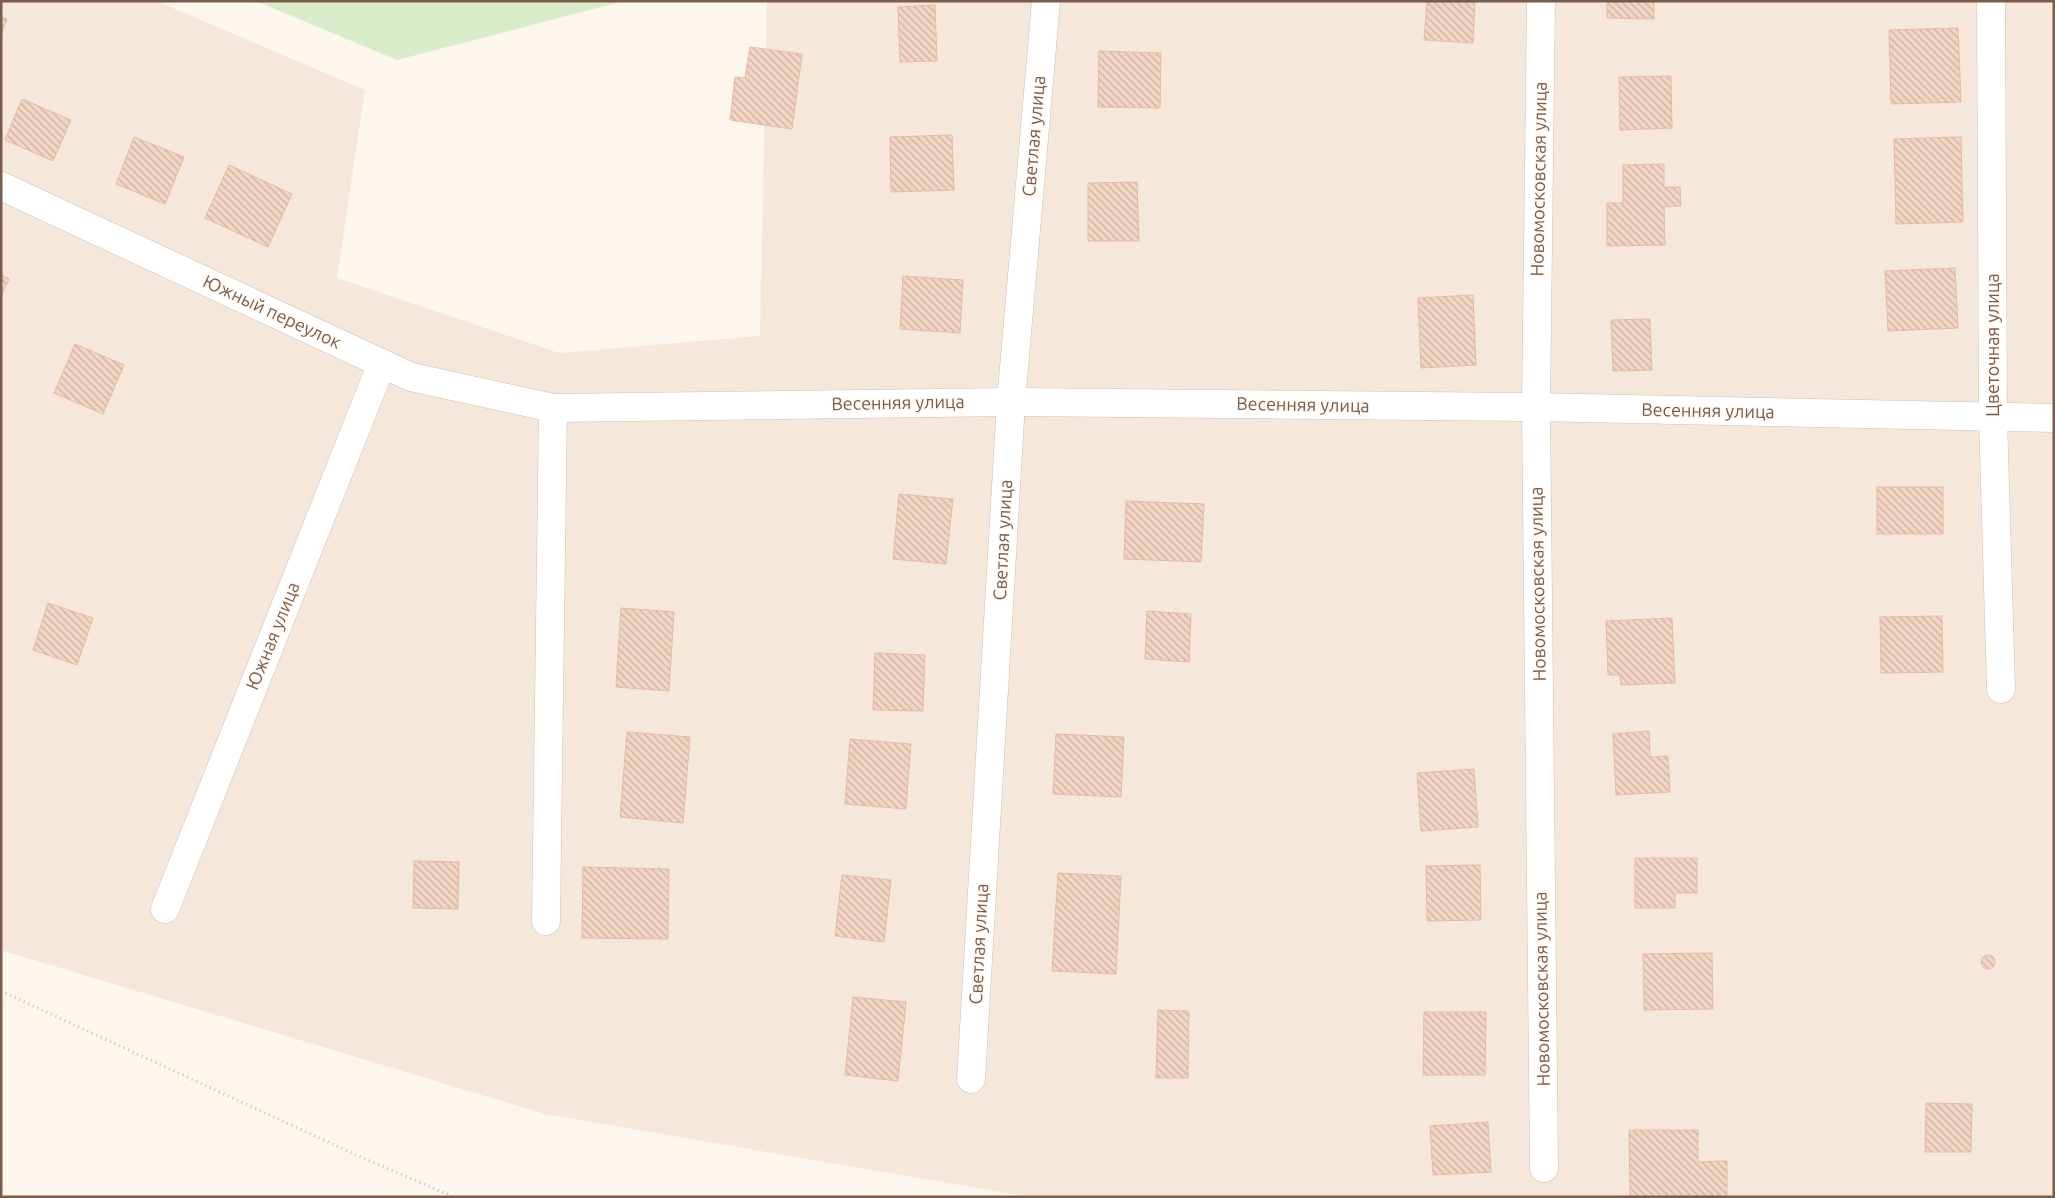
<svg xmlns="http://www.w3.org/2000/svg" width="2055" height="1198" font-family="Ubuntu,sans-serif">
<defs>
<pattern id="building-back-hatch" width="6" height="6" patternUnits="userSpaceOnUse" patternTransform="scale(1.25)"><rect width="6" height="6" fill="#f3d5c3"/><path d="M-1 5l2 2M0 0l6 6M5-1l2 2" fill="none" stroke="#cab0a1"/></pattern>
</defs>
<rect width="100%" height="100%" fill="#fdf6ec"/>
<polygon fill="#f5e8da" points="1,1 156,1 365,90 337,278 559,353 760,336 767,1 2054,1 2054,1197 1029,1197 545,1114 1,950"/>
<polygon fill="#d8ecc9" points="256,1 624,1 397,60"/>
<g fill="url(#building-back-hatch)" stroke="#e6bba3">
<polygon points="1427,1 1475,1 1473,43 1424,40"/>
<polygon points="1607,1 1654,1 1654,19 1607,18"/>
<polygon points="935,5 937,61 900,62 898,7"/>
<polygon points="1,17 7,19 1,34"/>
<polygon points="1958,28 1961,102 1891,104 1889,30"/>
<polygon points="750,47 802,54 792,129 730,120 735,77 745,78"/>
<polygon points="1099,51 1161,53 1160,108 1098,107"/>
<polygon points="1671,76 1672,128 1620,130 1619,77"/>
<polygon points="22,99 71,120 53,161 5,140"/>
<polygon points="952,135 954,190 891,192 890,137"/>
<polygon points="134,137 184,157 165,204 116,184"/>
<polygon points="1961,137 1963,222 1896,224 1894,139"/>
<polygon points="1664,164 1664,187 1680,187 1681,206 1664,207 1665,245 1607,246 1607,203 1623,203 1623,165"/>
<polygon points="229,165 292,194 268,247 205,218"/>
<polygon points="1137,182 1139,241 1088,241 1088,183"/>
<polygon points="1955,268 1958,328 1888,331 1885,271"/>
<polygon points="1,275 9,279 1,297"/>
<polygon points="903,276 963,280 960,333 900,329"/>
<polygon points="1473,295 1476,365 1421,368 1418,298"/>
<polygon points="1650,319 1652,370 1613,371 1611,320"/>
<polygon points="75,344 124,365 103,414 54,393"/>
<rect x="1877" y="487" width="66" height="47"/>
<polygon points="899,494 953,499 946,564 893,559"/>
<polygon points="1126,501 1204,504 1201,562 1124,559"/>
<polygon points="48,603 93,618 77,665 33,650"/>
<polygon points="621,608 674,612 669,691 616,687"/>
<polygon points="1147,611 1191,614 1189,662 1145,659"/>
<polygon points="1942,616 1943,672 1881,673 1880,617"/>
<polygon points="1672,618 1675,683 1621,685 1620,675 1608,675 1606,621"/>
<polygon points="875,653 925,655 923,711 873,710"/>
<polygon points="1649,731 1650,757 1668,756 1670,792 1616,795 1613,734"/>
<polygon points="627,732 690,737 683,823 620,817"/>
<polygon points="1056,734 1124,737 1121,797 1053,794"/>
<polygon points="850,739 911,744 906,809 845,804"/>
<polygon points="1474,769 1478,827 1421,831 1417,773"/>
<polygon points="1635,858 1697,858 1697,893 1675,893 1675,908 1635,908"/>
<polygon points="414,861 459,862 458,909 413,908"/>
<polygon points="1480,865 1481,920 1427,921 1426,866"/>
<polygon points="583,867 669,869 668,939 582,938"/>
<polygon points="1058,873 1121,876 1116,974 1052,971"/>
<polygon points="842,875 891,880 884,942 835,936"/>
<polygon points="1712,953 1713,1009 1644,1010 1643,954"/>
<circle cx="1988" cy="962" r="7"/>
<polygon points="853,997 906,1002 898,1081 845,1075"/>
<polygon points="1158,1010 1189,1011 1188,1078 1156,1078"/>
<polygon points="1424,1012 1486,1012 1485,1075 1423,1075"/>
<polygon points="1926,1103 1972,1104 1971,1152 1925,1152"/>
<polygon points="1488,1122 1491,1172 1433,1175 1430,1126"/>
<polygon points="1629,1130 1698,1130 1698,1162 1727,1161 1727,1197 1630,1197"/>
</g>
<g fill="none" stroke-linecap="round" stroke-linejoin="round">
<defs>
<g id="minor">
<polyline points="1541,1 1536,407 1544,1168"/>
<polyline points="1991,1 1993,417 2001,689"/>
<polyline points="1,186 411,377 553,408 1011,402 1536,407 2054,418"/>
<polyline points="165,909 382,363"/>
<polyline points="546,921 553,408"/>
<polyline points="971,1079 1011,402 1046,1"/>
</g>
</defs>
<use href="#minor" stroke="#d1beb0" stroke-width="29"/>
<polyline stroke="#d9b8a5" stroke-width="3" stroke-dasharray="1 4" stroke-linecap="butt" points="1,991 356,1155 454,1197"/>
<use href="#minor" stroke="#fff" stroke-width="28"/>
</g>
<g text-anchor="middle" stroke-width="4" stroke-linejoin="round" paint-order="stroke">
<g font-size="18" fill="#7a5c4d" stroke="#fffaf3">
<text transform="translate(1034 136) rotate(-85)" y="6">Светлая улица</text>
<text transform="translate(1539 179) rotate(-89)" y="6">Новомосковская улица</text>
<text transform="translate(272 312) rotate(25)" y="6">Южный переулок</text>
<text transform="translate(1993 345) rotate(-90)" y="6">Цветочная улица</text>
<text transform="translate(898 403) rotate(-1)" y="6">Весенняя улица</text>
<text transform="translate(1303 405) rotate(1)" y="6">Весенняя улица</text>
<text transform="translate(1708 411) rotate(1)" y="6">Весенняя улица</text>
<text transform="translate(1003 540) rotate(-87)" y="6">Светлая улица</text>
<text transform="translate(1538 584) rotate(-91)" y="6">Новомосковская улица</text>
<text transform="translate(273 636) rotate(-68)" y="6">Южная улица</text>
<text transform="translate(979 944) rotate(-87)" y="6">Светлая улица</text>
<text transform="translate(1542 989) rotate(-91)" y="6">Новомосковская улица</text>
</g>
</g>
<rect width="2055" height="1198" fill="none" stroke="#7a5c4d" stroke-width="5"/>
</svg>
